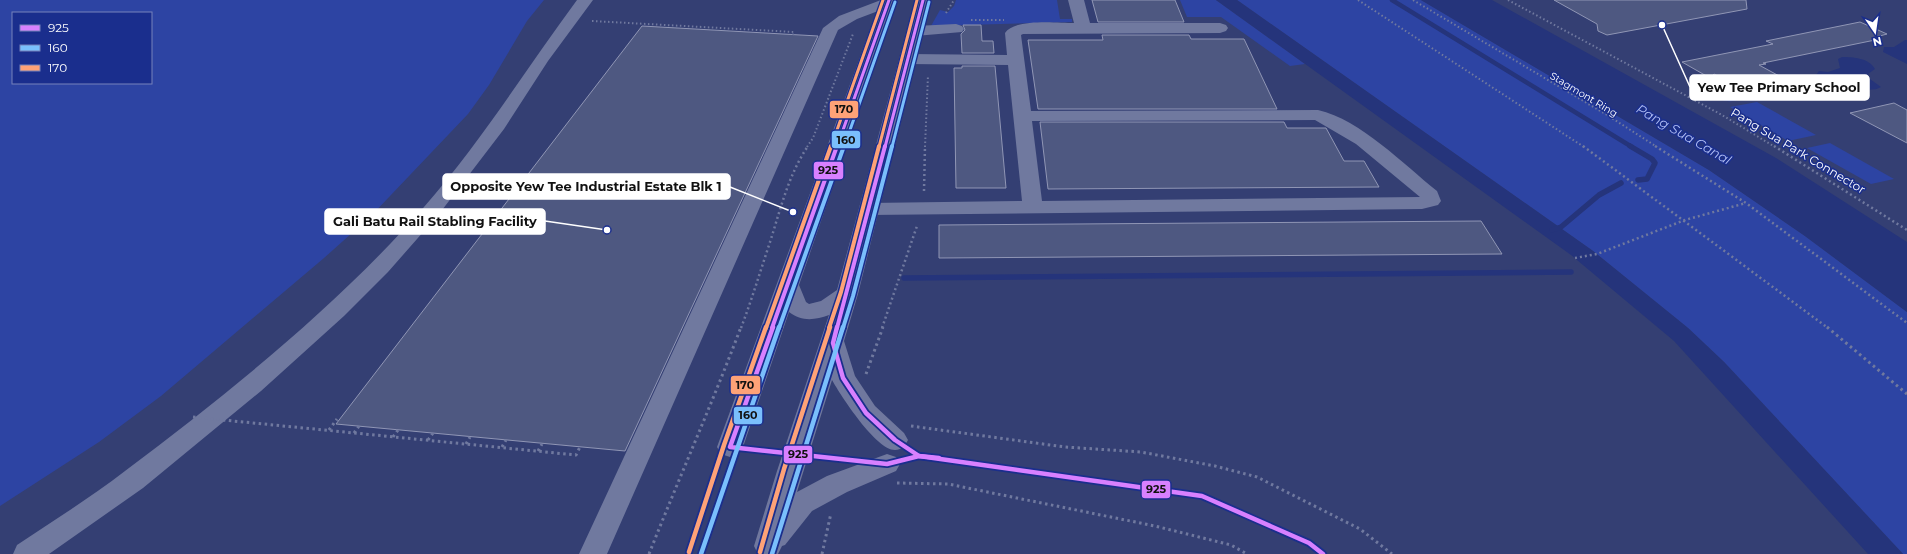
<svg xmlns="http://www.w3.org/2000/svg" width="1907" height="554" font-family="Montserrat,sans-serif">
<rect width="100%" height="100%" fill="#343f73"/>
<g fill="#2d44a3" fill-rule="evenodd">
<path d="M0,0H544L527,21L489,85L468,114L371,216L324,258L161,396L99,442L0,506ZM13,13H151V83H13Z"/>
<polygon points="956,0 1057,0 1060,19 1072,19 1072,22 931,26 940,10 948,12 954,6"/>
<polygon points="1180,0 1216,0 1305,64 1290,66 1221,17 1187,17"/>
<polygon points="1237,0 1421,0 1709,170 1805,236 1907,312 1907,554 1903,554 1724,362 1688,328 1593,251"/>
<path d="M1719,89L1733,93L1739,99C1731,104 1715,100 1711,92Z"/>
<polygon points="1757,102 1816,135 1788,141 1730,107"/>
<polygon points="1830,143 1894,179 1871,184 1807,148"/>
</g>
<g fill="#25347b">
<polygon points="1216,0 1237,0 1593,251 1688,328 1724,362 1903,554 1868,554 1674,341 1571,255"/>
<polygon points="1421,0 1492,0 1776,158 1907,242 1907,312 1805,236 1709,170"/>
<polygon points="1905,40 1907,40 1907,64 1883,52 1884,47 1894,47"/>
<path d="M1842,57C1853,57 1869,58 1875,69L1868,74L1870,79L1881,87C1874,92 1862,88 1852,90C1845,91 1842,96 1836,100C1827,100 1815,99 1811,90L1823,85L1824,81L1816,75L1819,71L1828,72L1840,68L1838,59Z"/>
</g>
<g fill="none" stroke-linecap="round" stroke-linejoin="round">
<polyline stroke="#25347b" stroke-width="4.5" points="1392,0 1632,147"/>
<g stroke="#25347b" stroke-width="5.5">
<polyline points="1630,146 1652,159 1655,163 1647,179 1638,180"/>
<polyline points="1552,230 1561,227 1599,195 1621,183"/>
<polyline points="904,278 1571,272"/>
</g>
</g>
<g fill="#4e5881" stroke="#9096b5">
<polygon points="1092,0 1175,0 1184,22 1098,22"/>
<polygon points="1554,0 1746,0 1747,9 1607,35 1598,31 1597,24"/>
<polygon points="1860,22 1887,34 1876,37 1880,39 1763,63 1766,64 1759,65 1792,83 1748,92 1714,74 1710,78 1682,62 1773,44 1766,41"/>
<polygon points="963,25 981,25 982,41 993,41 994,53 962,53 961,34 965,30"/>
<polygon points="642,26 818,36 625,451 336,424"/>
<polygon points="1102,35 1189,35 1191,39 1244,39 1277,109 1038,109 1028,40 1103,40"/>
<polygon points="962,66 995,66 1006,188 956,188 954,68 962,68"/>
<polygon points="1894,103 1907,110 1907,143 1850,113"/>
<polygon points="1040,122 1284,122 1287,128 1326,128 1344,161 1364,161 1379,187 1048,189"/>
<polygon points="1481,221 1502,254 939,258 939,225"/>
</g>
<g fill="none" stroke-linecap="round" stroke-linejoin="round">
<g stroke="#70799f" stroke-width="2" stroke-dasharray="1.5 2.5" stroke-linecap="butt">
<polyline points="1358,0 1584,147"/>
<polyline points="1413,0 1607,115 1657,147"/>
<polyline points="1508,0 1722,115 1775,147"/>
<polyline points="946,13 954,0"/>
<polyline points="971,20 1004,20"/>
<polyline points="592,21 794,32 793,35"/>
<polyline points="807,147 813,138 853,34"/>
<polyline points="925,147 928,75"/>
</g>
<g stroke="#70799f" stroke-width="2.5" stroke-dasharray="2 3" stroke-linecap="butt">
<polyline points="1583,146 1828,328"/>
<polyline points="1655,146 1746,203 1907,323"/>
<polyline points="1774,146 1907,230"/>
<polyline points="924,191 925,146"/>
<polyline points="1575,258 1597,254 1685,220 1746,203"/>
<path d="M741,328C752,299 761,269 771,239C781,207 789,174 808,146"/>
<polyline points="882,328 917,226"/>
</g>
<g stroke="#70799f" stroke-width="3" stroke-dasharray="2.5 3.5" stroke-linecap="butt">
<polyline points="1827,327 1907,394"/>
<polyline points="866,374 883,327"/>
<polyline points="911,426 1065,447 1141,452 1215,466 1257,477 1360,529 1392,554"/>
<polyline points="329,430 337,419"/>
<polyline points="354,433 359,426"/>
<polyline points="393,437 398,430"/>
<polyline points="428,440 433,433"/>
<polyline points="466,444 470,437"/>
<polyline points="502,447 506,440"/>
<polyline points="538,451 542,444"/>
<polyline points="897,483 948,484 1155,526 1231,545 1247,554"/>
<path d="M649,554C679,478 712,404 741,327"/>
<polyline points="822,554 831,513"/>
</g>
<g fill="#70799f" fill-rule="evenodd">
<path d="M577,0H593L548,61L504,129L439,214L388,272L344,316L261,391L143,488L49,554H13L17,545C53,521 90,498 125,471C231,391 336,307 424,207C481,142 526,69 577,0Z"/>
<polygon points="881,0 895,0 897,2 894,5 857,19 838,30 607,554 579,554 823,28 839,16"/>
<path d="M1068,0H1084L1090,23H1220L1226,25L1228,28L1226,31L1220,33L1023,34L1021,35L1031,111L1318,110C1361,120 1403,164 1437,191L1441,201L1438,205L1422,209L869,215L862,213L859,209L862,205L869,203L1022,201L1008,65L908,64L902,63L900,59L902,55L908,54L1007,55L1005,33C1015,18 1057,23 1074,23ZM1315,120L1356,144L1420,197L1042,201L1032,121Z"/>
<polygon points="956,24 962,26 964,29 962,32 915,36 909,34 907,31 909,28 915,26"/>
</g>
<path fill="#70789e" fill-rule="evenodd" d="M881,0H897L799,285L806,302L809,304L821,301L837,290L915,0H931L858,294L844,341L855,376L875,406L904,433L908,440L904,447C902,448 898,450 895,450C876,450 841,396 832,380L797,492L827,476L887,454L896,457L900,464L896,471L847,492L812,511L785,545L782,546L778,554H758L754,546L777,471L829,315C815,320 802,322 789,312L743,447L739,454L730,457L721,454L717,447Z"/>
<polyline stroke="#70799f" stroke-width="3" stroke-dasharray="2.5 3.5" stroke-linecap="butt" points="193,417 576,455 580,447"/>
<defs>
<g id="bus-1-far2">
<polyline points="837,147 889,0"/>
<polyline points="885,147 923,0"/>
</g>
<g id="bus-1-far1">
<polyline points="772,328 837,146"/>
<polyline points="837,328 885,146"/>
</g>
<g id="bus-1">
<polyline points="773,327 730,447 887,464 919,456 1202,496 1309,543 1323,554"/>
<polyline points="837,327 833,343 843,378 866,413 895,440 919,456 939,458"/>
</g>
<g id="bus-2-far2">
<polyline points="844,147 895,2"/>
<polyline points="892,147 929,2"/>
</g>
<g id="bus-2-far1">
<polyline points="779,328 844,146"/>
<polyline points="843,328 853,296 892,146"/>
</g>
<g id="bus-2">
<polyline points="701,554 779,327"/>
<polyline points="772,554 843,327"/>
</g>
<g id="bus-3-far2">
<polyline points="831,147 883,0"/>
<polyline points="879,147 917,0"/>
</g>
<g id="bus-3-far1">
<polyline points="766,328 831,146"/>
<polyline points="829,328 841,292 879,146"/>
</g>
<g id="bus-3">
<polyline points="689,552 724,445 766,327"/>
<polyline points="760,552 784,469 830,327"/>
</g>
</defs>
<use href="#bus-1-far2" stroke="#1a2e8d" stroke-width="5.5"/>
<use href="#bus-1-far1" stroke="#1a2e8d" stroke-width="7"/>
<use href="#bus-1" stroke="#1a2e8d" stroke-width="8"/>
<use href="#bus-2-far2" stroke="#1a2e8d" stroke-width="5.5"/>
<use href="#bus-2-far1" stroke="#1a2e8d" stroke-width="7"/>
<use href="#bus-2" stroke="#1a2e8d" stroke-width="8"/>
<use href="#bus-3-far2" stroke="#1a2e8d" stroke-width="5.5"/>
<use href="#bus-3-far1" stroke="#1a2e8d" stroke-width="7"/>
<use href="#bus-3" stroke="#1a2e8d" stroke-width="8"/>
<use href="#bus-1-far2" stroke="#d880ff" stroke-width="3"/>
<use href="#bus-1-far1" stroke="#d880ff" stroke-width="4"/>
<use href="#bus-1" stroke="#d880ff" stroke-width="4.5"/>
<use href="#bus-2-far2" stroke="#7abffc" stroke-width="3"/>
<use href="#bus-2-far1" stroke="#7abffc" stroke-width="4"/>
<use href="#bus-2" stroke="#7abffc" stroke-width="4.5"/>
<use href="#bus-3-far2" stroke="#fea277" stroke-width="3"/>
<use href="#bus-3-far1" stroke="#fea277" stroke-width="4"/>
<use href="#bus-3" stroke="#fea277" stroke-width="4.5"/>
</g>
<g text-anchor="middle" stroke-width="3" stroke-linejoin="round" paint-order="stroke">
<g font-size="10" fill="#fff" stroke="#1a2e8d">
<text transform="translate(1584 94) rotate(31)" y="4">Stagmont Ring</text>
</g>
<g font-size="12" fill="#fff" stroke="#1a2e8d">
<text transform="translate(1798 151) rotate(31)" y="4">Pang Sua Park Connector</text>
</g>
<g font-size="13" font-style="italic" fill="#b2bff5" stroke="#1a2e8d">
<text transform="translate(1684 134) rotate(30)" y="5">Pang Sua Canal</text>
</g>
</g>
<path fill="none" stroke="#fff" stroke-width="1.5" d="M1662 25L1690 87M793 212L730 187M607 230L545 221"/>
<g fill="#fff" stroke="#1a2e8d" stroke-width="1.5">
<circle cx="1662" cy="25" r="4"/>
<circle cx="793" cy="212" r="4"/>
<circle cx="607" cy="230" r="4"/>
</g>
<g fill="#fff" stroke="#fff" stroke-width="1.5">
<rect x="1690" y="75" width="179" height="25" rx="4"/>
<rect x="443" y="174" width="287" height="25" rx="4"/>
<rect x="325" y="209" width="220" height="25" rx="4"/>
</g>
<g font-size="13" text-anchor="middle" font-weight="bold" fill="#111">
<text x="1779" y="92">Yew Tee Primary School</text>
<text x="586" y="191">Opposite Yew Tee Industrial Estate Blk 1</text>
<text x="435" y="226">Gali Batu Rail Stabling Facility</text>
</g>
<g stroke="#1a2e8d" stroke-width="1.5">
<rect x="829" y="100" width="30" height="19" rx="4" fill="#fea277"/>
<rect x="831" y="130" width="30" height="19" rx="4" fill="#7abffc"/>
<rect x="813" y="161" width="31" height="19" rx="4" fill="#d880ff"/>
<rect x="730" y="375" width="31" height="20" rx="4" fill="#fea277"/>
<rect x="733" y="406" width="30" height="19" rx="4" fill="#7abffc"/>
<rect x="783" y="445" width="30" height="19" rx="4" fill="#d880ff"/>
<rect x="1141" y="480" width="30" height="19" rx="4" fill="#d880ff"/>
</g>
<g font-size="11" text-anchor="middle" font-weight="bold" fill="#111">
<text x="844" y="113">170</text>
<text x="846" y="144">160</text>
<text x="828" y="174">925</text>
<text x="745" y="389">170</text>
<text x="748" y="419">160</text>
<text x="798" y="458">925</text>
<text x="1156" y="493">925</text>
</g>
<rect x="12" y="12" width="140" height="72" fill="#1a2e8d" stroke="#7682bb"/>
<rect x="20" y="25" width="20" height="6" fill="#d880ff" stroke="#7682bb"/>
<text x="48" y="32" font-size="12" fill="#ffffff">925</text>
<rect x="20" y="45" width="20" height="6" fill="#7abffc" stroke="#7682bb"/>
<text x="48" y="52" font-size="12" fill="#ffffff">160</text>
<rect x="20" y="65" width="20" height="6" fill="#fea277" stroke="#7682bb"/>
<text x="48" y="72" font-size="12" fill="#ffffff">170</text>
<g transform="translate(1875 32) rotate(167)" stroke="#1a2e8d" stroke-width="3" paint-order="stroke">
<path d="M0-3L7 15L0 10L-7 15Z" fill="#ffffff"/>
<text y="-6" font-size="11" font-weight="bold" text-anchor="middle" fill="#ffffff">N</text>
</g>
</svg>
